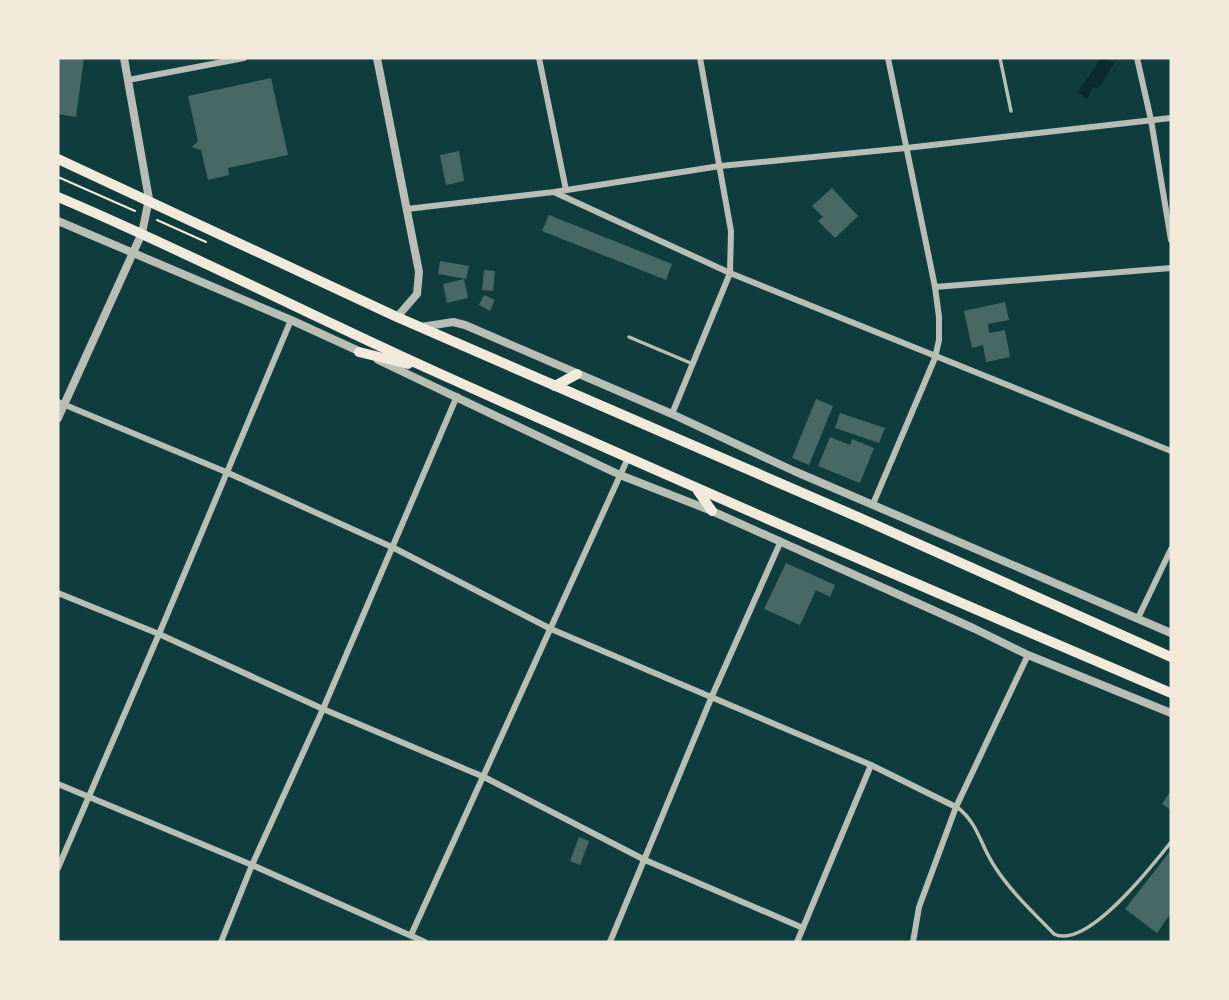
<svg xmlns="http://www.w3.org/2000/svg" width="1229" height="1000" font-family="'PT Sans',sans-serif">
<rect width="100%" height="100%" fill="#0f3d3e"/>
<polygon fill="#0a2a2b" points="1101,58 1114,63 1099,88 1093,87 1087,99 1078,92"/>
<g fill="#486865">
<polygon points="58,58 84,58 76,117 58,114"/>
<polygon points="271,78 288,155 228,168 229,175 208,180 201,150 192,147 198,141 188,96"/>
<polygon points="459,151 464,181 446,185 440,155"/>
<polygon points="832,188 858,216 835,238 818,221 823,217 812,206"/>
<polygon points="549,215 672,264 666,280 542,231"/>
<polygon points="440,261 469,266 466,279 438,274"/>
<polygon points="484,270 495,271 493,291 482,290"/>
<polygon points="464,279 468,298 447,303 443,284"/>
<polygon points="484,295 495,300 490,311 479,305"/>
<polygon points="1005,302 1009,320 988,324 989,333 1005,330 1010,357 986,362 983,345 972,348 964,311"/>
<polygon points="816,399 833,406 809,465 792,458"/>
<polygon points="840,413 885,428 879,443 835,428"/>
<polygon points="830,437 850,445 852,439 874,448 860,483 818,466"/>
<polygon points="786,563 835,585 830,597 816,590 800,625 764,609"/>
<polygon points="1171,790 1171,810 1162,804"/>
<polygon points="579,837 589,841 580,865 570,861"/>
<polygon points="1171,850 1171,913 1157,933 1125,909"/>
</g>
<g fill="none" stroke-linecap="round" stroke-linejoin="round">
<g stroke="#f1e9da" stroke-width="2">
<polyline points="58,177 135,211"/>
<polyline points="157,220 206,242"/>
</g>
<g stroke="#b8beb3" stroke-width="3.5">
<polyline points="1000,58 1011,111"/>
<polyline points="629,337 693,364"/>
<path d="M957,807C979,824 980,845 995,867C1011,892 1034,913 1054,934C1087,950 1152,866 1171,842"/>
</g>
<g stroke="#b8beb3" stroke-width="6">
<polyline points="539,58 566,190"/>
<polyline points="1137,58 1151,120 1171,240"/>
<polyline points="128,80 244,58"/>
<polyline points="556,193 730,273 1171,451"/>
<polyline points="407,209 554,192 720,166 906,148 1171,118"/>
<polyline points="935,287 1171,268"/>
<polyline points="58,402 226,472 394,548 551,629 871,765 956,807"/>
<polyline points="672,414 730,273 731,231 700,58"/>
<polyline points="873,504 935,358 939,340 939,317 935,287 888,58"/>
<polyline points="58,593 159,634 323,709 484,777 645,860 803,928"/>
<polyline points="1138,618 1171,549"/>
<polyline points="58,784 252,865 425,942"/>
<polyline points="58,868 159,634 291,320"/>
<polyline points="411,935 628,458"/>
<polyline points="221,942 252,865 323,709 457,396"/>
<polyline points="610,942 712,696 780,543"/>
<polyline points="797,942 871,765"/>
<polyline points="913,942 919,907 956,807 1028,655"/>
</g>
<g stroke="#b8beb3" stroke-width="8">
<polyline points="377,58 419,272 417,294 397,317"/>
<polyline points="58,221 291,320 363,353"/>
<polyline points="421,327 453,322 465,325 672,414 794,471 1171,633"/>
<polyline points="378,360 620,475 712,511 973,628 1028,655 1171,713"/>
<polyline points="58,418 142,233 149,199 124,58"/>
</g>
<g stroke="#f1e9da" stroke-width="10">
<polyline points="58,159 397,317 867,521 1171,657"/>
<path d="M58,197C186,251 309,315 436,372C680,482 925,588 1171,693"/>
<polyline points="359,352 408,364"/>
<polyline points="555,386 577,374"/>
<polyline points="698,491 712,511"/>
</g>
</g>
<rect width="1229" height="1000" fill="none" stroke="#f1e9da" stroke-width="119"/>
</svg>
